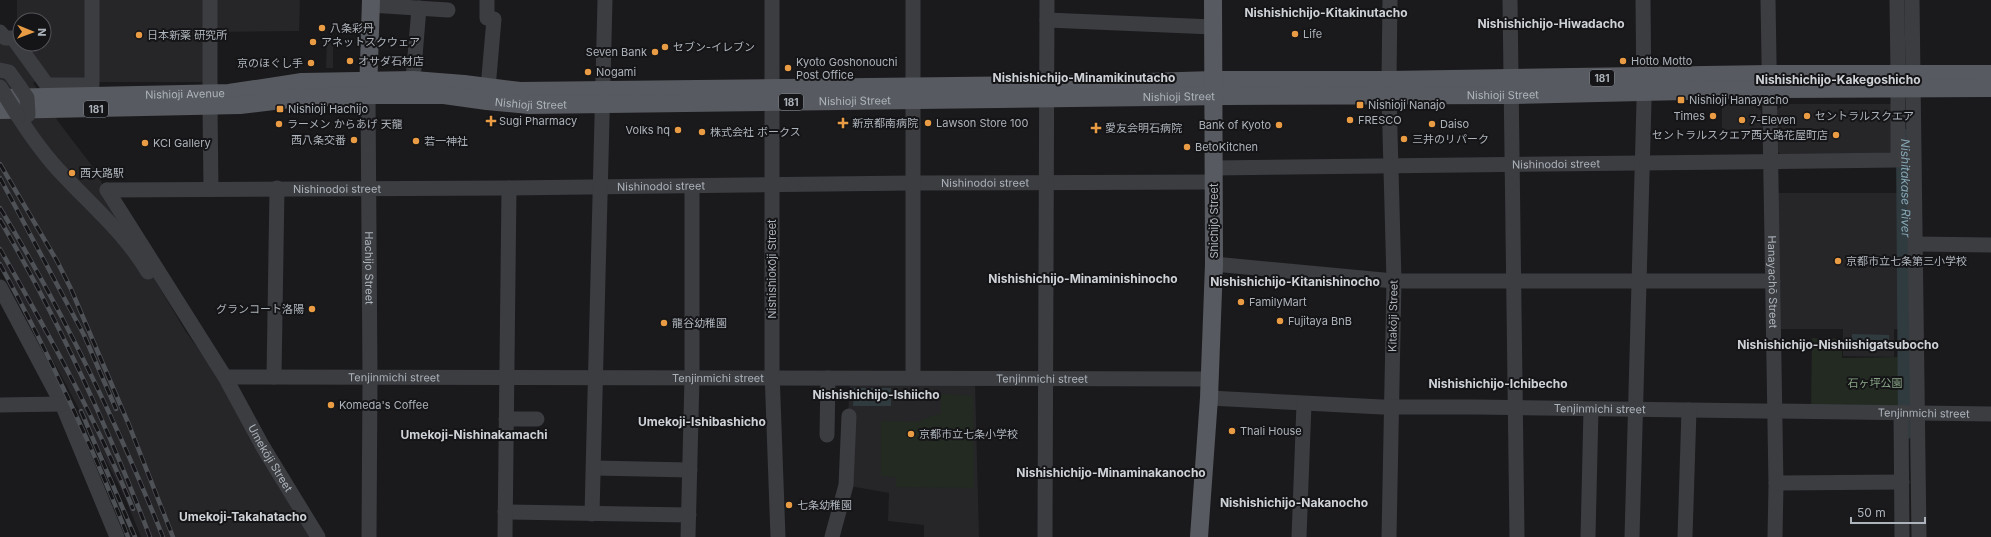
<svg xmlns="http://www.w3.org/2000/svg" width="1991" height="537" font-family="Inter,'Noto Sans JP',sans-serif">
<rect width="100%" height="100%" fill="#1a1a1c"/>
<g fill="#262629">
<polygon points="17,0 89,0 90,79 52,82 25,44 44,44 44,20 20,20 20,37 17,34"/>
<polygon points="99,0 206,0 207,82 98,82"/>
<polygon points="215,0 300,0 299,31 215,32"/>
<polygon points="0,38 12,41 37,80 33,83 60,124 96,171 121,223 186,332 207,361 311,537 141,537 123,493 62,377 0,264"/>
<polygon points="327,38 333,38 333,68 326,68"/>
<polygon points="1722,104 1754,104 1761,111 1762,129 1722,130"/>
<polygon points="1784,104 1894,104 1894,153 1782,156 1777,151 1777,110"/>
<polygon points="1776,193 1900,193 1900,329 1894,329 1894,357 1843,356 1843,329 1778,329"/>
<polygon points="850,382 975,383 979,537 924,537 924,525 888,521 889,493 844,485"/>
</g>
<g fill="#222a22">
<polygon points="1812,338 1842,339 1842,358 1901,357 1901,409 1811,407"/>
<polygon points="941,394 973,396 974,488 896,487 896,477 881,476 881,421 918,422 931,416 941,414"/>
</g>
<g fill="#303b40">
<polygon points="1852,334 1889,335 1889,351 1852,351"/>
<polygon points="854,388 891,388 891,406 853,406"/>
</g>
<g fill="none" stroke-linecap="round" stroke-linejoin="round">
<path stroke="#303b40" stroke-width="18" id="s1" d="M1905,138L1907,430"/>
<g stroke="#3b3d41" stroke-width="15">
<polyline points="487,0 487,18 494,19 488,88"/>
<polyline points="772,0 772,371 778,537"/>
<polyline points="1510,0 1517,537"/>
<path id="s2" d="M1768,0L1776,485L1775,537"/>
<polyline points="1897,0 1898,75"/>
<polyline points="1912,0 1919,537"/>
<polyline points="370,5 448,10"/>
<polyline points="1047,20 1213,27"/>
<polyline points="0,32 5,38 13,38 47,85 92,85 92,0"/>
<polyline points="0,70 9,72 19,86"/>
<polyline points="413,80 419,8"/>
<polyline points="1389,80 1390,0"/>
<polyline points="913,87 913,0"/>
<polyline points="210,94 210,0"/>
<path id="s3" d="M368,95L370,378L369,537"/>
<polyline points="1389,95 1394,281 1389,537"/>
<polyline points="210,107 211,189"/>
<path d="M18,116C29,133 40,149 54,165C85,200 124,231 148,272"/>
<path id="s4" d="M1214,168L1898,160V89"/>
<path id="s5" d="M107,190L509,188L913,183L1214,182"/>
<path id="s6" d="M107,190L225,377L263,447L318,537"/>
<polyline points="1916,244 1991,245"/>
<polyline points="1214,264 1394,281 1773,281"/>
<polyline points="0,287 62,404 117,537"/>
<path id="s7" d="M225,377L1210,379"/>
<polyline points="274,377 277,188"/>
<polyline points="913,378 913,100"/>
<path id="s8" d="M1209,398L1382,407H1476L1991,414"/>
<polyline points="0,405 62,404"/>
<polyline points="1901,412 1902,537"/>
<polyline points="506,419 537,419"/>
<polyline points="827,435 828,378"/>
<polyline points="594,468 690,470"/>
<polyline points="1776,483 1902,482"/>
<polyline points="505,512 689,515"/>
<polyline points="592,514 605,0"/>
<polyline points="505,537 509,188"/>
<polyline points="688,537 692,378 692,186"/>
<polyline points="832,537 846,485 849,416"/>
<polyline points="1045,537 1047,0"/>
<polyline points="1299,537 1304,404"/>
<polyline points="1588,537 1591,409"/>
<polyline points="1632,537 1644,102 1643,0"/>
<polyline points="1685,537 1689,410"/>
</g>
<g stroke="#575a60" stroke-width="18">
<polyline points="368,94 371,0"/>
<path id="s9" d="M0,98L229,93L302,82L413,80L464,84L520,91L1047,85L1214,80H1389L1770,74H1991"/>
<path id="s10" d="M0,110L240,105L290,99L368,95H444L487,101L529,105L1227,96L1512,95L1770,89L1991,88"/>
<polyline points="1199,537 1209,398 1214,264 1213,0"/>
</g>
<defs>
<g id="rail">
<polyline points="0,164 57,261 71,289 129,425 173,537"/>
<polyline points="0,178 84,335 116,409"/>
<path d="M0,208C64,313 117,423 163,537"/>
<path d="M0,220C59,321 108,427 150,537"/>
<path d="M0,249C48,333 96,419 133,509"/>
<path d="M0,264C48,352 91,443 128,537"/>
<polyline points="81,411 135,537"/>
</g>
</defs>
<use href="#rail" stroke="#4e5156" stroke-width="4.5"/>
<use href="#rail" stroke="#151517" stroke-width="3" stroke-dasharray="9" stroke-linecap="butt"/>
<g stroke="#3b3d41" stroke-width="15">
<polyline points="19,86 27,98 28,115"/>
<polyline points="0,87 18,116"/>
</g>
</g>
<g fill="#ea9c44" stroke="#151517" stroke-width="1.5">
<circle cx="322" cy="28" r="4"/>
<circle cx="1295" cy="34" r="4"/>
<circle cx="139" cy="35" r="4"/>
<circle cx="313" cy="42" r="4"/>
<circle cx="665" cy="47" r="4"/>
<circle cx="655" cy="52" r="4"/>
<circle cx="350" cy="61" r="4"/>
<circle cx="1623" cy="61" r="4"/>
<circle cx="311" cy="63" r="4"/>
<circle cx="788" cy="68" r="4"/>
<circle cx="588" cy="72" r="4"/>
<rect x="1677" y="96" width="8" height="8" rx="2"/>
<rect x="1356" y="101" width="8" height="8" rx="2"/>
<rect x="276" y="105" width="8" height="8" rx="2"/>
<circle cx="1713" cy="116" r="4"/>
<circle cx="1807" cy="116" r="4"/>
<circle cx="1350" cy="120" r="4"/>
<circle cx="1742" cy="120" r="4"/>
<path d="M489 115h4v4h4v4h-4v4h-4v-4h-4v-4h4z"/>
<path d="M841 117h4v4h4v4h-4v4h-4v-4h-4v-4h4z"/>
<circle cx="928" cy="123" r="4"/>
<circle cx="279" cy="124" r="4"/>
<circle cx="1432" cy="124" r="4"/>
<circle cx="1279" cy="125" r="4"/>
<path d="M1094 122h4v4h4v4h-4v4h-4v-4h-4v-4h4z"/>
<circle cx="678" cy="130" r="4"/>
<circle cx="702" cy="132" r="4"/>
<circle cx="1836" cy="135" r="4"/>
<circle cx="1404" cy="139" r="4"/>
<circle cx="354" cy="140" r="4"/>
<circle cx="416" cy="141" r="4"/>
<circle cx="145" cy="143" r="4"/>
<circle cx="1187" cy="147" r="4"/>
<circle cx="72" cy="173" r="4"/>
<circle cx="1838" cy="261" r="4"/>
<circle cx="1241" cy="302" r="4"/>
<circle cx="312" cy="309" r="4"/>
<circle cx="1280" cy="321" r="4"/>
<circle cx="664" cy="323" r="4"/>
<circle cx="331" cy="405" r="4"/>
<circle cx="1232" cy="431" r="4"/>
<circle cx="911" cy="434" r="4"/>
<circle cx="789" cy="505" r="4"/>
</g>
<g text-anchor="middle" stroke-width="4" stroke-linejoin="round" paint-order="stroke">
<g fill="#151517" stroke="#7f848a" stroke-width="1">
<rect x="1590" y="70" width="24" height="16" rx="3"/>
<rect x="779" y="94" width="24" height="16" rx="3"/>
<rect x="84" y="101" width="24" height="16" rx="3"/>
</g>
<g font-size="10" font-weight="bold" fill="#adb3bb">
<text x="1602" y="82">181</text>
<text x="791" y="106">181</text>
<text x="96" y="113">181</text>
</g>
<g font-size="11" fill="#adb3bb" stroke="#151517" text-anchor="start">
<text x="330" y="32">八条彩丹</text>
<text x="1303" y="38">Life</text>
<text x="147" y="39">日本新薬 研究所</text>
<text x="321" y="46">アネットスクウェア</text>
<text x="673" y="51">セブン-イレブン</text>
<text x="647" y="56" text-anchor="end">Seven Bank</text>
<text x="358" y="65">オサダ石材店</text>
<text x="1631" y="65">Hotto Motto</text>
<text x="796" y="66">Kyoto Goshonouchi<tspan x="796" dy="13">Post Office</tspan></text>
<text x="303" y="67" text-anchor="end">京のほぐし手</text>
<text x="596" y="76">Nogami</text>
<text x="1689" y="104">Nishioji Hanayacho</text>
<text x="1368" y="109">Nishioji Nanajo</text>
<text x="288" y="113">Nishioji Hachijo</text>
<text x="1705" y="120" text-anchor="end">Times</text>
<text x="1815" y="120">セントラルスクエア</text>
<text x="1358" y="124">FRESCO</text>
<text x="1750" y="124">7-Eleven</text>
<text x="499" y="125">Sugi Pharmacy</text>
<text x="852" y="127">新京都南病院</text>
<text x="936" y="127">Lawson Store 100</text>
<text x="287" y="128">ラーメン からあげ 天龍</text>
<text x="1440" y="128">Daiso</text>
<text x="1271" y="129" text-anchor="end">Bank of Kyoto</text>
<text x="1105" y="132">愛友会明石病院</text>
<text x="670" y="134" text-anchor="end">Volks hq</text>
<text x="710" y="136">株式会社 ボークス</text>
<text x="1828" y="139" text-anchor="end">セントラルスクエア西大路花屋町店</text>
<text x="1412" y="143">三井のリパーク</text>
<text x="346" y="144" text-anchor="end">西八条交番</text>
<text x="424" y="145">若一神社</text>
<text x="153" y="147">KCI Gallery</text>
<text x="1195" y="151">BetoKitchen</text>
<text x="80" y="177">西大路駅</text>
<text x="1846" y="265">京都市立七条第三小学校</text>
<text x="1249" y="306">FamilyMart</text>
<text x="304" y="313" text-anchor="end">グランコート洛陽</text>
<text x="1288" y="325">Fujitaya BnB</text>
<text x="672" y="327">龍谷幼稚園</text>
<text x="339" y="409">Komeda's Coffee</text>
<text x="1240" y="435">Thali House</text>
<text x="919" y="438">京都市立七条小学校</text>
<text x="797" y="509">七条幼稚園</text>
</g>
<g font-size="11" fill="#adb3bb" stroke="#151517">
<text dy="4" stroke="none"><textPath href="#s9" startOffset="185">Nishioji Avenue</textPath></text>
<text dy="4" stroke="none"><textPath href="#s10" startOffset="1504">Nishioji Street</textPath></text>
<text dy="4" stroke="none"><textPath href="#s10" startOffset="1180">Nishioji Street</textPath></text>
<text dy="4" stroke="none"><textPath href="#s10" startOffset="856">Nishioji Street</textPath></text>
<text dy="4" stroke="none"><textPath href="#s10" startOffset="532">Nishioji Street</textPath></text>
<text dy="4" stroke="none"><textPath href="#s4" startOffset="342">Nishinodoi street</textPath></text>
<text dy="4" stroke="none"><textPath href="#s5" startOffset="878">Nishinodoi street</textPath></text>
<text dy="4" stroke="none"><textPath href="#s5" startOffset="554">Nishinodoi street</textPath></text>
<text dy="4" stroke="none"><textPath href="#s5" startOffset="230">Nishinodoi street</textPath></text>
<text transform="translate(1214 221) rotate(-90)" y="4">Shichijō Street</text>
<text dy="4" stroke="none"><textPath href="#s3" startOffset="173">Hachijo Street</textPath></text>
<text transform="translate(772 269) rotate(-90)" y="4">Nishishiokōji Street</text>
<text dy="4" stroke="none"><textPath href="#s2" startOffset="282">Hanayachō Street</textPath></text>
<text transform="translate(1393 316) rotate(-89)" y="4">Kitakōji Street</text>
<text dy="4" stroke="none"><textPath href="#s7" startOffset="169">Tenjinmichi street</textPath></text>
<text dy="4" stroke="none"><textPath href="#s7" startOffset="493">Tenjinmichi street</textPath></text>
<text dy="4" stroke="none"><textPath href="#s7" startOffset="817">Tenjinmichi street</textPath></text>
<text dy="4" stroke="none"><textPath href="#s8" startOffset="391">Tenjinmichi street</textPath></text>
<text dy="4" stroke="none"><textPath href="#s8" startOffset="715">Tenjinmichi street</textPath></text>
<text dy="4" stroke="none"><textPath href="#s6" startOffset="314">Umekōji Street</textPath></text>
</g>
<g font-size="11" fill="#88a585" stroke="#151517">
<text x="1875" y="387">石ヶ坪公園</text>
</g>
<g font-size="12" font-weight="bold" fill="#ced2d7" stroke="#151517">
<text x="1326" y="17">Nishishichijo-Kitakinutacho</text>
<text x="1551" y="28">Nishishichijo-Hiwadacho</text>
<text x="1084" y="82">Nishishichijo-Minamikinutacho</text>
<text x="1838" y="84">Nishishichijo-Kakegoshicho</text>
<text x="1083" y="283">Nishishichijo-Minaminishinocho</text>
<text x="1295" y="286">Nishishichijo-Kitanishinocho</text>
<text x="1838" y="349">Nishishichijo-Nishiishigatsubocho</text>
<text x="1498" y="388">Nishishichijo-Ichibecho</text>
<text x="876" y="399">Nishishichijo-Ishiicho</text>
<text x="702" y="426">Umekoji-Ishibashicho</text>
<text x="474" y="439">Umekoji-Nishinakamachi</text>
<text x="1111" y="477">Nishishichijo-Minaminakanocho</text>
<text x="1294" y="507">Nishishichijo-Nakanocho</text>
<text x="243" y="521">Umekoji-Takahatacho</text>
</g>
<g font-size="12" font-style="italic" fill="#86a5b4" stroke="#151517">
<text dy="4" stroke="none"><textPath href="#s1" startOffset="50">Nishitakase River</textPath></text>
</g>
</g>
<g transform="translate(32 32) rotate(91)"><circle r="19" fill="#151517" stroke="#525459"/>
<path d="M0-3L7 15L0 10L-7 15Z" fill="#ea9c44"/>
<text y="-6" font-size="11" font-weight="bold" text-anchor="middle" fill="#adb3bb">N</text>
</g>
<path d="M1851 517v6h74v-6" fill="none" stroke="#adb3bb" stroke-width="2"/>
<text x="1857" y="517" font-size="12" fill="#adb3bb" stroke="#151517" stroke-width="3" paint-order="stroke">50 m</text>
</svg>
